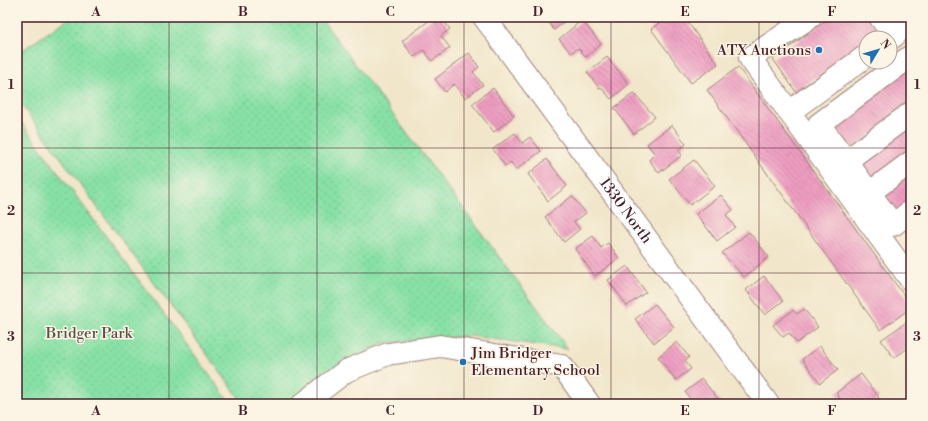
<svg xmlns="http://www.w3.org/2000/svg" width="928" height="421" font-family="'Libre Bodoni',serif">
<defs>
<pattern id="park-dots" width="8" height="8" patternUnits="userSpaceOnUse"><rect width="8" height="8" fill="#87e1a6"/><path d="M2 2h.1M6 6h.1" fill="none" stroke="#76c18f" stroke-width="1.8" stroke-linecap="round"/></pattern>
<pattern id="building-back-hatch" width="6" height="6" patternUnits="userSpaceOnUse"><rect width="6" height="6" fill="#ee9dc1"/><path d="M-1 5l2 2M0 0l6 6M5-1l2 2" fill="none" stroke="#c37f9d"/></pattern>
</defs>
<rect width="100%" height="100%" fill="#fcf5e5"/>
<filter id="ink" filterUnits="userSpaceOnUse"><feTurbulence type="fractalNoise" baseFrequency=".025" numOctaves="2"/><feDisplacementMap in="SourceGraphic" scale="8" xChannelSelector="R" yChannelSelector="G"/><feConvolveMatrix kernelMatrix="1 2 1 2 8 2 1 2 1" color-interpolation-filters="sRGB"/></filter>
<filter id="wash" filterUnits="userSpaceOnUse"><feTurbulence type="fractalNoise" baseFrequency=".012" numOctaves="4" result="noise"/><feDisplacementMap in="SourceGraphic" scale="16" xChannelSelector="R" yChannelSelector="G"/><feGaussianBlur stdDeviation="0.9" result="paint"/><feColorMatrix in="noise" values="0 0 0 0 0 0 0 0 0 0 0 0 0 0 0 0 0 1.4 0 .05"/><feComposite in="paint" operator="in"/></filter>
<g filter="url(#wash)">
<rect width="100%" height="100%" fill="#f1e6ca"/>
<g fill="url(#park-dots)" stroke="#688068">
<polygon points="71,17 320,17 568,349 470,336 383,343 326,375 298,404 244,404 17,99 17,54"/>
<polygon points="17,117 231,404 17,404"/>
</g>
<g id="blocks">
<g fill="url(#building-back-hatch)">
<polygon points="434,17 441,17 450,29 441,36 450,48 432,61 424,50 414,57 402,41"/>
<polygon points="545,17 570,17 554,30"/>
<polygon points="667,17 684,17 718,64 691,83 651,29"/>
<polygon points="831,17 870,17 880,31 871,38 866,38 866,42 796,92 773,59"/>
<polygon points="582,20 601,44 586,57 578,48 571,53 559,39"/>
<polygon points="469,53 479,67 473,72 483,85 465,98 454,84 445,92 435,79"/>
<polygon points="607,57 629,84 611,99 601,87 599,88 587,72"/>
<polygon points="911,65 911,106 846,153 827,127"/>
<polygon points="738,67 911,305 911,308 880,330 707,90"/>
<polygon points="493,88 514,116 494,132 472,104"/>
<polygon points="634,93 655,117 634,134 614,108"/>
<polygon points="911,122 911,153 868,185 853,165"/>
<polygon points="672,125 686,144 678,150 682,155 659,173 649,160 655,154 647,144"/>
<polygon points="515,133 522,143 530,137 541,151 516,170 511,162 505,166 493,149"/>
<polygon points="547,159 567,186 548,201 528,174"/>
<polygon points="694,160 715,186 690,205 669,179"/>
<polygon points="911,173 911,203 893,216 879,197"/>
<polygon points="721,195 733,210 726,215 735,227 717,241 696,214"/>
<polygon points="572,196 586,213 574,222 580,229 564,242 545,217"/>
<polygon points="749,232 769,257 744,277 722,253"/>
<polygon points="593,236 601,248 608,243 619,258 595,276 575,249"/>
<polygon points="627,266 646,292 627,306 608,280"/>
<polygon points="764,276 783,301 765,315 746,290"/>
<polygon points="655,304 674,327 654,343 635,319"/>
<polygon points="804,309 818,327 797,343 789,333 783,337 773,325 793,310 797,314"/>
<polygon points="908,321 911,325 911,346 894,358 881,340"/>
<polygon points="677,342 689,357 685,361 691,369 676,380 658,357"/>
<polygon points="820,346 838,370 820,383 802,359"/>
<polygon points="861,374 879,398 871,404 839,404 838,402 841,400 836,393"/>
<polygon points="702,379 722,404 694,404 685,392"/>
</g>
</g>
</g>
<g filter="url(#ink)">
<use href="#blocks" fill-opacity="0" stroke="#9e827a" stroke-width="1"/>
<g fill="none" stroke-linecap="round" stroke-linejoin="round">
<defs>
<g id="minor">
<path id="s1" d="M484,17L768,404"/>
<polyline points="810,17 750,58 911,280"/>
<polyline points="880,17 894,36"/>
<polyline points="890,39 911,20"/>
<polyline points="911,56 819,124 893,225 911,211"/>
<polyline points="789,112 866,56"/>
<polyline points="846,161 911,113"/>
<polyline points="869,193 911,162"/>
<polyline points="303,404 346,371 388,354 440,346 562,366 589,404"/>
</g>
</defs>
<use href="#minor" stroke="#9e827a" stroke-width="24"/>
<use href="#minor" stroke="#fff" stroke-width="22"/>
</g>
</g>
<path fill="none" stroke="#4a1f2b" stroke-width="1" stroke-opacity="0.55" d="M169,17V404M317,17V404M464,17V404M611,17V404M759,17V404M17,148H911M17,273H911"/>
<g fill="#1f6fb2" stroke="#fcf5e5" stroke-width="1.5">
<circle cx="819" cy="50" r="4"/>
<circle cx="463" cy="362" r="4"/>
</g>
<g text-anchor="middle" stroke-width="3" stroke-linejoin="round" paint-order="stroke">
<g font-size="15" fill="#4a1f2b" stroke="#fcf5e5" text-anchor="end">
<text x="811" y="55">ATX Auctions</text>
<text x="471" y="358" text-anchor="start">Jim Bridger<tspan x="471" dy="17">Elementary School</tspan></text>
</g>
<g font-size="15" fill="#4a1f2b" stroke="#fcf5e5">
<text dy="5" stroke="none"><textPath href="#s1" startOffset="240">1330 North</textPath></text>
</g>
<g font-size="15" fill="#59504a" stroke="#fcf5e5">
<text x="89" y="338">Bridger Park</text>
</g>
</g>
<rect width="928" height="421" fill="none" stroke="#fcf5e5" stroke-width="44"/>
<g transform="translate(878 50) rotate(52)"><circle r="19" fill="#fcf5e5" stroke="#b59f9b"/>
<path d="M0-3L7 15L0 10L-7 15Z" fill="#1f6fb2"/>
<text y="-6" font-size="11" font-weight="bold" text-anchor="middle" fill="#4a1f2b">N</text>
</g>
<rect x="22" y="22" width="884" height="377" fill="none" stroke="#4a1f2b" stroke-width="1.5"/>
<g font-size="13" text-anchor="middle" font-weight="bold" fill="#4a1f2b">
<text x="96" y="16">A</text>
<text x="243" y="16">B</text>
<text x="390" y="16">C</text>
<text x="538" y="16">D</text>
<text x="685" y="16">E</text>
<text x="832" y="16">F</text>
<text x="11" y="89">1</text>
<text x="917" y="89">1</text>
<text x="11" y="215">2</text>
<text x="917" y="215">2</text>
<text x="11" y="341">3</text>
<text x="917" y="341">3</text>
<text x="96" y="415">A</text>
<text x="243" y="415">B</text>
<text x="390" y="415">C</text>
<text x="538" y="415">D</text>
<text x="685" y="415">E</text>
<text x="832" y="415">F</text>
</g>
</svg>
